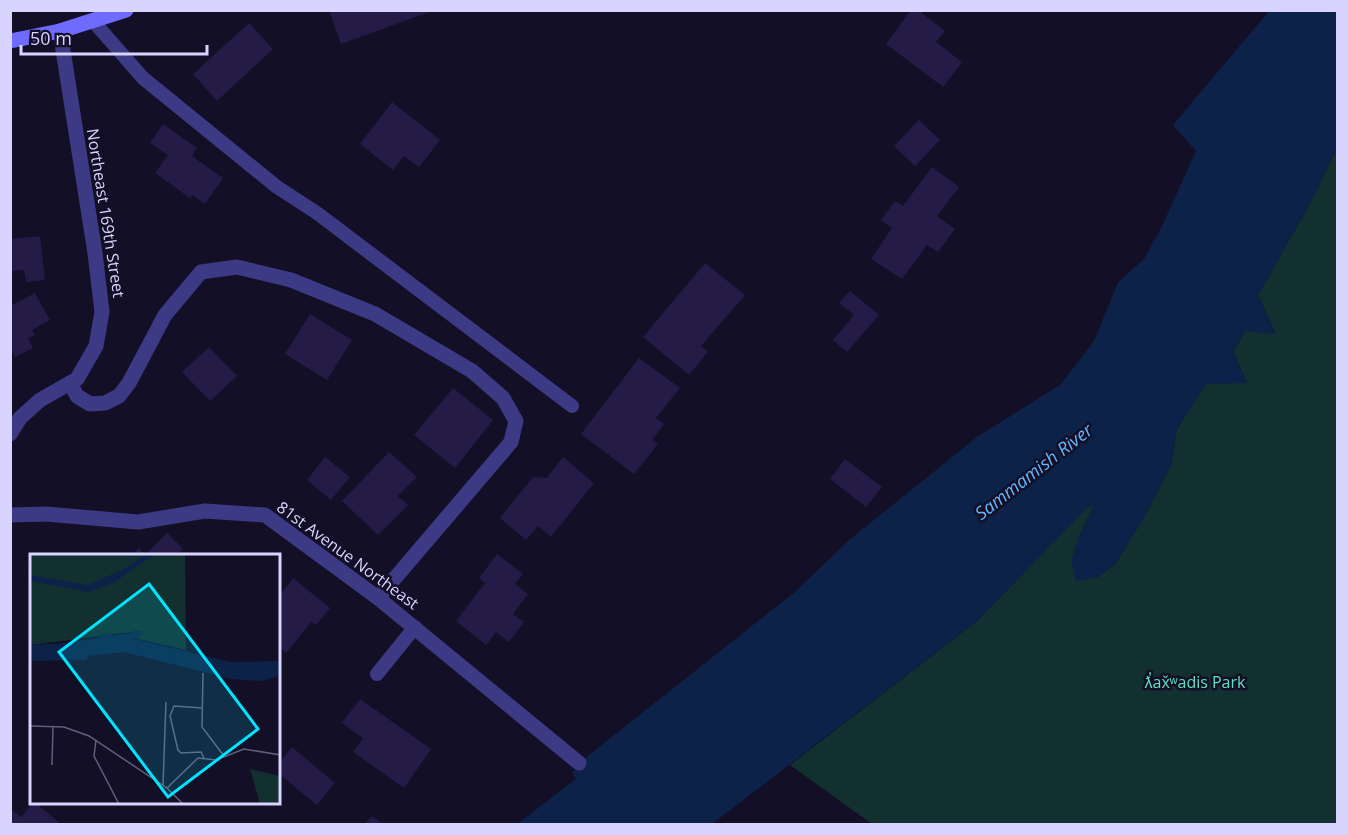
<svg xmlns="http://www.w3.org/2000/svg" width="1348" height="835" font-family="'Open Sans',sans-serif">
<rect width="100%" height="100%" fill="#130f26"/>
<polygon fill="#12302f" points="1337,147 1337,824 872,824 790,765 977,621 1087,507 1095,504 1078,539 1076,580 1096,578 1115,564 1143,519 1171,465 1177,429 1206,383 1247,383 1233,352 1245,331 1275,333 1258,295 1315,194"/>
<polygon fill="#0c2248" points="1269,11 1337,11 1337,147 1315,194 1258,295 1275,334 1245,331 1233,352 1247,383 1206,384 1177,429 1171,465 1143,519 1115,564 1096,578 1076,581 1071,561 1078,539 1094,504 1087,508 977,621 712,824 517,824 576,779 572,773 579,763 796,591 849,540 977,437 1061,384 1094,341 1118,282 1144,259 1162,226 1196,151 1173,125"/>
<g fill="#241b47">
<polygon points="329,10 432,10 432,11 341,44"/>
<polygon points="911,10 918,10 945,31 936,42 962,62 943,87 886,44"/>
<polygon points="249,23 273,49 217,101 193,74"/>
<polygon points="392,102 440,140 419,167 404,156 393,170 360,144"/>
<polygon points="919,120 940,140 915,166 894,146"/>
<polygon points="163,124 197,148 192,156 223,178 205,204 192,195 190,198 155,173 168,155 150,143"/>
<polygon points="932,167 959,187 937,216 955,229 938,252 927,245 902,279 871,259 892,228 881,220 895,201 903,206"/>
<polygon points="40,236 45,280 26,282 24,270 10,271 10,239"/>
<polygon points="705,263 745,295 701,346 708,352 689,375 643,337"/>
<polygon points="850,291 879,315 847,352 833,340 854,315 839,303"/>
<polygon points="35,293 50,320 32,330 35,335 28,338 33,348 15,357 13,353 10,354 10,306"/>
<polygon points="310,314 352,340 327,380 285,354"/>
<polygon points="209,347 237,376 210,401 182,372"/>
<polygon points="639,358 680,388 656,418 664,424 652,440 658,444 634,474 581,434"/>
<polygon points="453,388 493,420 455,468 414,435"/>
<polygon points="389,452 417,477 398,496 408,505 378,535 342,501"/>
<polygon points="325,457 350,477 331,500 307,480"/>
<polygon points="563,457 594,483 551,537 538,526 526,540 500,518 533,477 547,478"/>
<polygon points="845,459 882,487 866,507 830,479"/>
<polygon points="167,533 183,549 176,556 131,556 139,548 145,555"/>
<polygon points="497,554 523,574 515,584 528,594 513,614 524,622 509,642 496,632 486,645 456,621 485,583 479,578"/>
<polygon points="293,578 330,608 316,625 311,622 286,653 279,647 279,596"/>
<polygon points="360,699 431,749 404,788 353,752 363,738 342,723"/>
<polygon points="292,747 335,783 317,805 279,774 279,763"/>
<polygon points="32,804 37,804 61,824 10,824 10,808 21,817"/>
<polygon points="372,816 383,824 365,824"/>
</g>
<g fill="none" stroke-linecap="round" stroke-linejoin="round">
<g stroke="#3d3a85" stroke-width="14">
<polyline points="93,21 143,78 277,187 317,213 572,406"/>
<polyline points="377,674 415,627"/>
</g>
<g stroke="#3d3a85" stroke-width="15">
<polyline points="70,383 77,396 90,404 105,403 119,396 129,383 165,315 201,272 237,267 291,280 375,314 472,371 503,398 516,421 511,442 378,598"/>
<polyline points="10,434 20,418 40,400 77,379 96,346 102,312 95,253 60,31"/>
<polyline points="10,515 46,514 138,522 205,511 265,515 378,598 579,763"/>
</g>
<polyline stroke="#6f6bff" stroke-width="15" points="10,41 60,31 126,10"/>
</g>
<g text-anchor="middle" stroke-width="5" stroke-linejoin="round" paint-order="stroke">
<g font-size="16" fill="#d9d4ff" stroke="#130f26">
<text transform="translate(106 213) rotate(81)" y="6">Northeast 169th Street</text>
<text transform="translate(348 555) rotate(36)" y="6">81st Avenue Northeast</text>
</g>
<g font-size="16" fill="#5fe0c0" stroke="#130f26">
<text x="1195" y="688">ƛ̕ax̌ʷadis Park</text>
</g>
<g font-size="18" font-style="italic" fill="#62b6ff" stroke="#130f26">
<text transform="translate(1034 472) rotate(-38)" y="6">Sammamish River</text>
</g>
</g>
<g transform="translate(30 554)">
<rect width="250" height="250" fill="#130f26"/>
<path d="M0,0H155L156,96L104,84L113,80L109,77L0,91ZM220,215L250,222V250H230Z" fill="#12302f"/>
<path d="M116,0H125L83,29L58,38L0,27V21L58,31L92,16ZM109,77L113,80L105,85L201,108L250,107V122L231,127L202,125L93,98L58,102L57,106L0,107V91L36,89L68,84L71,79L76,82L78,78L82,82Z" fill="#0c2248"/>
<path fill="none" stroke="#625e7d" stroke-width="1.5" d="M173,119L172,173L194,202M172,154L144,152L140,162L148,196L151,199L171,198L174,204M0,172L34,173L59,182L137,234L153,250M66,186L64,202L89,250M22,211L23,172M133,231L136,148M137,234L168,204L186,206L214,195L251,201"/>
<path fill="#00e5ff" fill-opacity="0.15" stroke="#00e5ff" stroke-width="3" d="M119,30L228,175L138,243L29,98Z"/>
<rect width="250" height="250" fill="none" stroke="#d9d4ff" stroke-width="3"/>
</g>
<rect width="1348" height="835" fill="none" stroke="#d9d4ff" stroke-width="24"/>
<path d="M21 45v9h186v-9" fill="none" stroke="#d9d4ff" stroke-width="3"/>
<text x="30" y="45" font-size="18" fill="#d9d4ff" stroke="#130f26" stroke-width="4.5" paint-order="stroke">50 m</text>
</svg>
